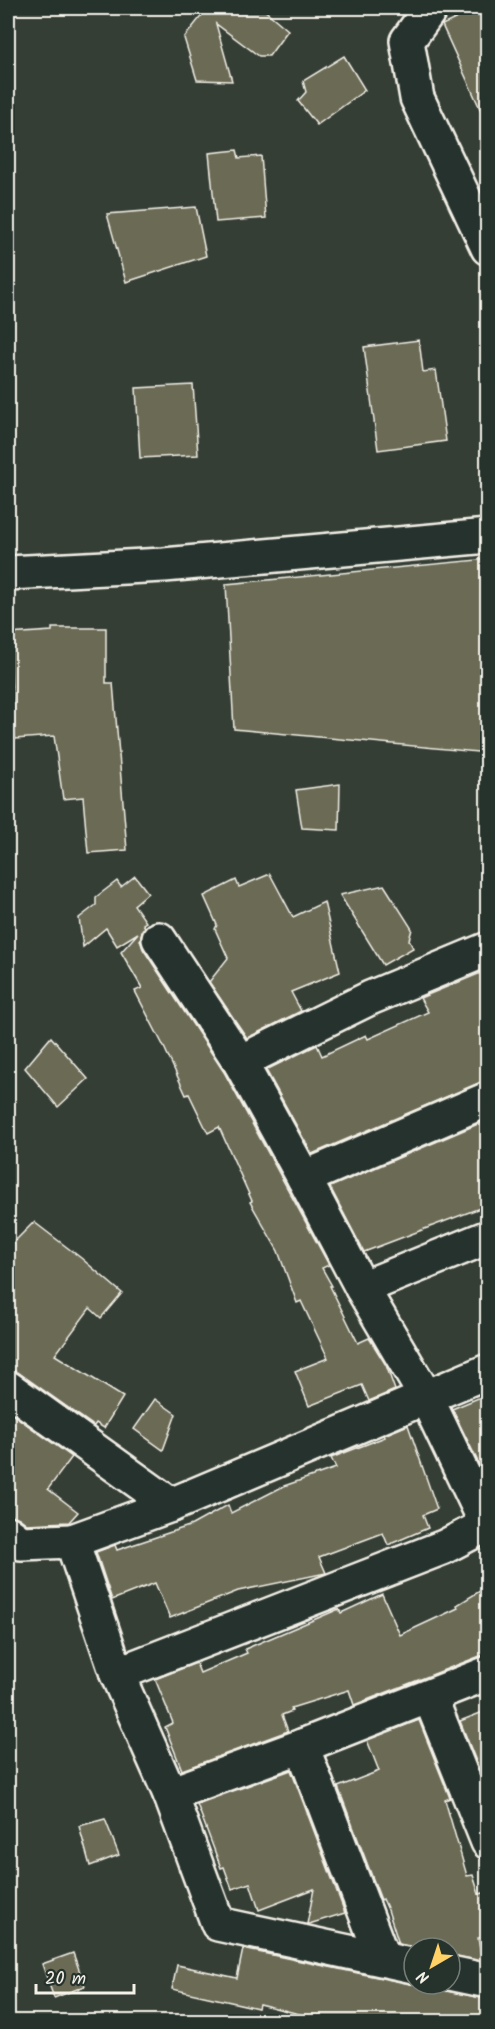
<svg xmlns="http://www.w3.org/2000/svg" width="495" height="2029" font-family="Kalam,sans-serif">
<rect width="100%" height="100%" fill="#343e35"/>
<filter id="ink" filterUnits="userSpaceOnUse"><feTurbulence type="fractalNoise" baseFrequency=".0167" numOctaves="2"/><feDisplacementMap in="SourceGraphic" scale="12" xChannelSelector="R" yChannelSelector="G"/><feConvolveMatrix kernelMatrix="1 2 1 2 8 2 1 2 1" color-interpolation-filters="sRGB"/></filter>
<g filter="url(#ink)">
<g fill="#6a6a55" stroke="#f4f1e8" stroke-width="1.5">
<polygon points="195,8 262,8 288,30 269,56 259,56 216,24 232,81 197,80 184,38 203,14"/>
<polygon points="479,8 488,8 488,126 442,25"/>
<polygon points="344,56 365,90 317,125 298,101 306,92 303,81"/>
<polygon points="237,150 239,158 261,156 266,218 216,222 209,153"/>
<polygon points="196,207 206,256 126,282 107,214"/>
<polygon points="419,340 423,372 436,370 446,441 378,450 364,347"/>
<polygon points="193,385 198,455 140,458 136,388"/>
<polygon points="488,559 488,753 234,729 226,584"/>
<polygon points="52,628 106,628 106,683 113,683 127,850 88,853 83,797 63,799 54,736 15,739 8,634 52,631"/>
<polygon points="340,784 339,830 302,828 296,790"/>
<polygon points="270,874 293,917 324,902 340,972 291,992 301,1011 247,1038 209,982 228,958 215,929 217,925 204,896 236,880 239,887"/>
<polygon points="135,876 148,893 134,905 146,922 143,924 145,927 142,931 140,940 143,949 224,1072 329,1265 322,1268 332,1286 330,1286 358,1343 369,1338 371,1341 386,1365 395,1390 369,1401 362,1385 309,1406 295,1371 328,1358 301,1301 297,1303 278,1251 250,1202 252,1201 219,1127 208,1133 189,1094 186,1095 164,1047 135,991 142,988 121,952 138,933 117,946 106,928 83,947 79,918 96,905 96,897 117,881 121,887"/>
<polygon points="384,885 412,929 409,940 413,948 383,965 340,895"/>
<polygon points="488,970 488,1081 481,1082 312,1154 266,1070 317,1045 322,1056 366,1035 368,1039 428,1012 420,998"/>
<polygon points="51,1037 88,1079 58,1107 25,1068"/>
<polygon points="485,1121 488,1128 488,1205 364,1252 330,1187"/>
<polygon points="34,1222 81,1258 122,1293 101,1318 90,1308 55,1355 123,1397 104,1428 96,1423 94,1426 19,1373 8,1370 8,1248"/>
<polygon points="488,1394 488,1482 452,1409"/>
<polygon points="155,1399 176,1414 163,1450 134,1429"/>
<polygon points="8,1411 72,1457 48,1489 78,1512 69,1522 27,1524 19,1518 8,1514"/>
<polygon points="408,1425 437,1509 423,1515 428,1528 388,1545 383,1533 319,1557 326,1573 238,1591 170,1618 155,1583 112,1600 96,1552 115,1545 117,1550 192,1525 228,1505 231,1513 284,1486 336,1468 331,1458 385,1437 384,1435"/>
<polygon points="488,1586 488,1653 354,1705 349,1690 291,1708 292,1711 282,1715 288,1731 182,1770 165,1727 173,1723 155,1679 196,1663 200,1673 247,1653 245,1649 339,1609 341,1613 382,1594 400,1635 458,1608 457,1605"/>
<polygon points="488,1710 488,1784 485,1784 460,1721"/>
<polygon points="419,1720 450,1798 445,1800 467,1876 473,1875 479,1894 488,1892 488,1936 478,1938 482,1961 450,1955 450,1948 419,1948 399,1944 388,1910 383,1899 381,1900 338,1787 379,1771 367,1740"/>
<polygon points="291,1770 345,1913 309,1924 307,1924 314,1889 259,1910 250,1883 232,1889 224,1867 221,1868 197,1804"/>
<polygon points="105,1819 119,1855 90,1866 79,1826"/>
<polygon points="243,1949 410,1984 435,1984 446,1991 488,1999 488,2022 331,2022 259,2004 258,2008 172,1989 177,1965 237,1978"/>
<polygon points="73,1953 85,1986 54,1998 42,1964"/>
</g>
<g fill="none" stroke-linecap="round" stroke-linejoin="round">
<defs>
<g id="street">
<polyline points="431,8 407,41 417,98 488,248"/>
<polyline points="8,573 164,565 488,536"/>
<polyline points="159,939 240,1062 304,1178"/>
<polyline points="240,1062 370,998 488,949"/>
<polyline points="488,1099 304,1178 362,1288 426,1397 488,1527"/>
<polyline points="362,1288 488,1237"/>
<polyline points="8,1388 171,1505"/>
<polyline points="8,1533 21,1543 72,1541"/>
<polyline points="117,1674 444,1547 488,1524"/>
<polyline points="430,1697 488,1842"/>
<polyline points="302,1746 383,1959"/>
<polyline points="170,1794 302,1746 488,1673"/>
<polyline points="414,1966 218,1924 170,1794 117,1674 72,1541 171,1505 488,1371"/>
<polyline points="450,1973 488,1981"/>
</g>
</defs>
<use href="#street" stroke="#f4f1e8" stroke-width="38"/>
<use href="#street" stroke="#26332d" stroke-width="33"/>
</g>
</g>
<rect width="495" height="2029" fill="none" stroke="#26332d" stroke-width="30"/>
<rect x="15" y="15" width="465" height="1999" fill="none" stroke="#f4f1e8" stroke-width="2" filter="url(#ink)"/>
<g transform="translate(432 1966) rotate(219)"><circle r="28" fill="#26332d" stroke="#787f78" stroke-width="1.5"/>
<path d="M0-4.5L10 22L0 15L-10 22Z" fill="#ffd166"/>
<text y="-9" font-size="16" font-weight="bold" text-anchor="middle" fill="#f4f1e8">N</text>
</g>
<path d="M36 1984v9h98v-9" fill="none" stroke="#f4f1e8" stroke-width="3"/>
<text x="45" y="1984" font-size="18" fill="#f4f1e8" stroke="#26332d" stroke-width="4.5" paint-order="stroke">20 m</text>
</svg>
